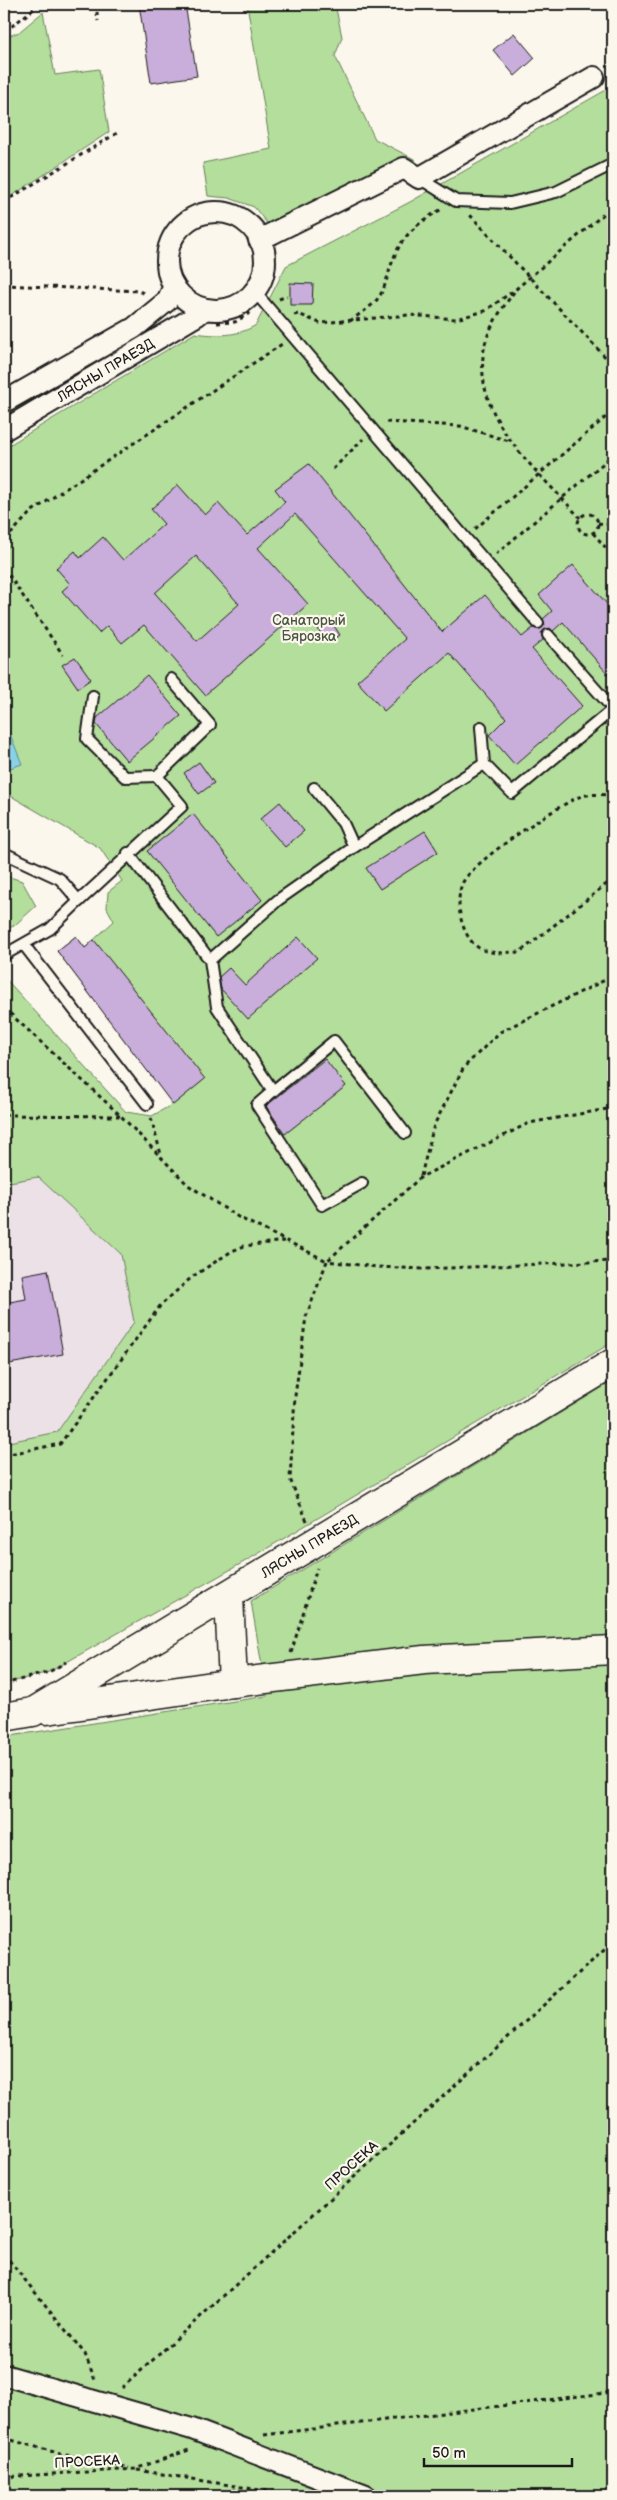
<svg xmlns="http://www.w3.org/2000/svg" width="617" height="2500" font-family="'Balsamiq Sans',sans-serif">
<rect width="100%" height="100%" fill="#fbf7ec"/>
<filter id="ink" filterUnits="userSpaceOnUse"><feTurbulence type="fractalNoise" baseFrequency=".02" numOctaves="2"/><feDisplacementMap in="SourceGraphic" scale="10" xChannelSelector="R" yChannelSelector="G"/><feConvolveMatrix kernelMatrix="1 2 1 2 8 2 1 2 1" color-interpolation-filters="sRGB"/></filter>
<g filter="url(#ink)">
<polygon fill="#ece1e7" points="38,1177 121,1254 134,1322 57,1432 4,1443 4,1183"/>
<g fill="#b4de9b" stroke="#687d5c">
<polygon points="247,4 335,4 342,37 335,56 375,139 416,160 270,227 254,207 229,198 208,196 203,163 271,149"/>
<polygon points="43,12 55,75 99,69 109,132 4,201 4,38 19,32"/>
<path d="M613,86V1342L251,1558L49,1672L4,1684V1443L57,1432L134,1322L121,1254L38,1177L4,1183V977L126,1112L152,1116L173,1104L57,951L76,936L85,948L114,921L107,908L108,892L122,881L100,848L4,792V448L195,333C216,336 237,337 256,325L286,266L410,202Z"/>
<polygon points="4,875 22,881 36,906 15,925 4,931"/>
<polygon points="613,1381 613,2496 4,2496 4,1737 267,1696 251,1601"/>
</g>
<polygon fill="#88d2e8" stroke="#5d8996" points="8,729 22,764 4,770 4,733"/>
<g fill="#c9adda" stroke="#1c1c1c" fill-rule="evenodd">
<polygon points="139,4 185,4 197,76 151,83"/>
<polygon points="514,33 535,58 515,76 493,50"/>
<polygon points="290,283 313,284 312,305 290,305"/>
<path d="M309,464L442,632L485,595L522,637L533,628H542L545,625L543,619L552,611L539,595L573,565L613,611V680L563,622L553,631L550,628L544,630L541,633L543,640L532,649L582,706L515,765L489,735L506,718L449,653L384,711L357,681L405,639L295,514L258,548L308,604L205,695L144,625L122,643L107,626L99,633L62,591L70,584L56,568L75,551L80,558L103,537L123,560L164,524L151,509L178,485L205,515L218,503L247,535L285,502L275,489ZM196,556L239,604L197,641L155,593Z"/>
<polygon points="331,621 340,635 327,643 318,629"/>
<polygon points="75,657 91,679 78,688 62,665"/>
<polygon points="147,675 181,716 127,761 96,724 97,718"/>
<polygon points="199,762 214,783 199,794 184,773"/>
<polygon points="280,802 304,831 285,847 260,819"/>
<polygon points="193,814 262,900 216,937 147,851"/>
<polygon points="425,831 438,852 380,889 366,868"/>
<polygon points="76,936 85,948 94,940 205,1079 173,1105 57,951"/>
<polygon points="298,937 317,958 248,1019 221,989 219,977 229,968 245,985"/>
<polygon points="325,1059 346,1086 285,1134 266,1106"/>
<polygon points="48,1270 63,1354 4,1365 4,1303 26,1299 22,1275"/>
</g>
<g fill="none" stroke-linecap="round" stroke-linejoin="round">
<defs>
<g id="lane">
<polyline points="419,178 456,201 510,203 556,192 613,164"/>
<polyline points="254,291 538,623"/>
<polyline points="93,696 87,739 125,777 157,776"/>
<polyline points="481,727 484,764 512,793 613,709 548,635"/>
<polyline points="314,788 343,823 354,847"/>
<polyline points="4,853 60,879 79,901 50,929 4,955"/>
<polyline points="128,853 210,960 217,1007 273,1091 334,1041 405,1133"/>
<polyline points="79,901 182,806 157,776 210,725 171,679"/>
<polyline points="24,945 147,1104"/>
<polyline points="210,960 278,900 354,847 484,764"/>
<polyline points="273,1091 257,1105 322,1205 362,1183"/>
</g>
<g id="street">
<circle cx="216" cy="261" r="49"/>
<polyline points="259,240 404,168 419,178 594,77"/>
<polyline points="4,402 134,328 167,301 174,286"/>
<path id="s1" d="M4,430L196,316L205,309"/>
<polyline points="4,2375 192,2429 366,2496"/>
</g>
<g id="secondary">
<polyline points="229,1596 233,1683"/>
<polyline points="47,1710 233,1683 424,1660 613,1650"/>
<path id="s2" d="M4,1717L33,1712L613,1363"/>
</g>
</defs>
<use href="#lane" stroke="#1c1c1c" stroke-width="14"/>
<use href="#street" stroke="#1c1c1c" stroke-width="24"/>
<use href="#secondary" stroke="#1c1c1c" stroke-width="31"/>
<g stroke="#1c1c1c" stroke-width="3" stroke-dasharray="4 4" stroke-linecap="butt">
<polyline points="96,4 98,21"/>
<polyline points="4,29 12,26 40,4"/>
<polyline points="4,202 117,133"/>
<polyline points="470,215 613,365"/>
<polyline points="4,285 139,291 145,294"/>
<path d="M514,292C502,309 488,327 484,349C472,420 538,470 580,518"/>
<polyline points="279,299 287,296"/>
<polyline points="294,315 298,314 320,323 409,315 456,319 485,311 516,289 613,206"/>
<path d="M350,321C358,315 368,309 375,302C386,290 387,275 393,260C402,235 419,222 442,209"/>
<polyline points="217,323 235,322 253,311"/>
<polyline points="386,422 460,426 509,441"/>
<polyline points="333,469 363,439"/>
<circle cx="588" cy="524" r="10"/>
<polyline points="598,523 613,525"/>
<polyline points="475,529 613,411"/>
<polyline points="593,533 613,556"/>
<polyline points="496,554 613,455"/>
<polyline points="4,557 8,537 31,512 282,344"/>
<polyline points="4,568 63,655"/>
<path d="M613,795C603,795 588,793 579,797C555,807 475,860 463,882C453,902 462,945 486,951C496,954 510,952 520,952L613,879"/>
<polyline points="4,1008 121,1116 188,1185 238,1217 327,1261 421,1177 529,1123 613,1108"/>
<polyline points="4,1115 120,1116"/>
<polyline points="151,1118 162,1158"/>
<polyline points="421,1176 434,1125 464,1067 500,1032 613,976"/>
<polyline points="4,1455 60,1444 160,1306 192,1277 232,1251 244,1246 284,1241"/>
<polyline points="307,1521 290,1479 295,1396 306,1317 327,1261 376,1267 424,1269 613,1261"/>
<polyline points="291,1653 317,1568"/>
<polyline points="4,1684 49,1672 66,1662"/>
<polyline points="4,2254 85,2354 95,2380"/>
<polyline points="122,2388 613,1942"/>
<polyline points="264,2435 613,2392"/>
<polyline points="4,2438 61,2454 129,2468"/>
<polyline points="137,2470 297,2496"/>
<polyline points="4,2477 135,2469 192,2449"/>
</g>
<use href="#lane" stroke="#fbf7ec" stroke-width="10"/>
<use href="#street" stroke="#fbf7ec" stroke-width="20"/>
<use href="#secondary" stroke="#fbf7ec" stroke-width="28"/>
</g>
</g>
<g text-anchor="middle" stroke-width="4.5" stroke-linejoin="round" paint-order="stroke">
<g font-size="14" fill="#1c1c1c" stroke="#fbf7ec">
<text dy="5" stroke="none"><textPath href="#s1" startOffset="118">ЛЯСНЫ ПРАЕЗД</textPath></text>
<text dy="5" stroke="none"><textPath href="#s2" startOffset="352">ЛЯСНЫ ПРАЕЗД</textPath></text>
<text transform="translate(351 2165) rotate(-42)" y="5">ПРОСЕКА</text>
<text transform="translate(87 2461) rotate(-3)" y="5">ПРОСЕКА</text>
</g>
<g font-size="14" fill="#4a5642" stroke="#fbf7ec">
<text x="309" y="625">Санаторый<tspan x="309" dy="16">Бярозка</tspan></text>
</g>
</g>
<rect width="617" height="2500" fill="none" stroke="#fbf7ec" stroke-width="20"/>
<rect x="10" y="10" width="597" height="2480" fill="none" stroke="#1c1c1c" stroke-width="2" filter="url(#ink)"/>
<path d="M424 2458v8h148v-8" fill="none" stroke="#1c1c1c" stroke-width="2.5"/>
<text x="432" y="2458" font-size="15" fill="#1c1c1c" stroke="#fbf7ec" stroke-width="4" paint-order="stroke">50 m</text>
</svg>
